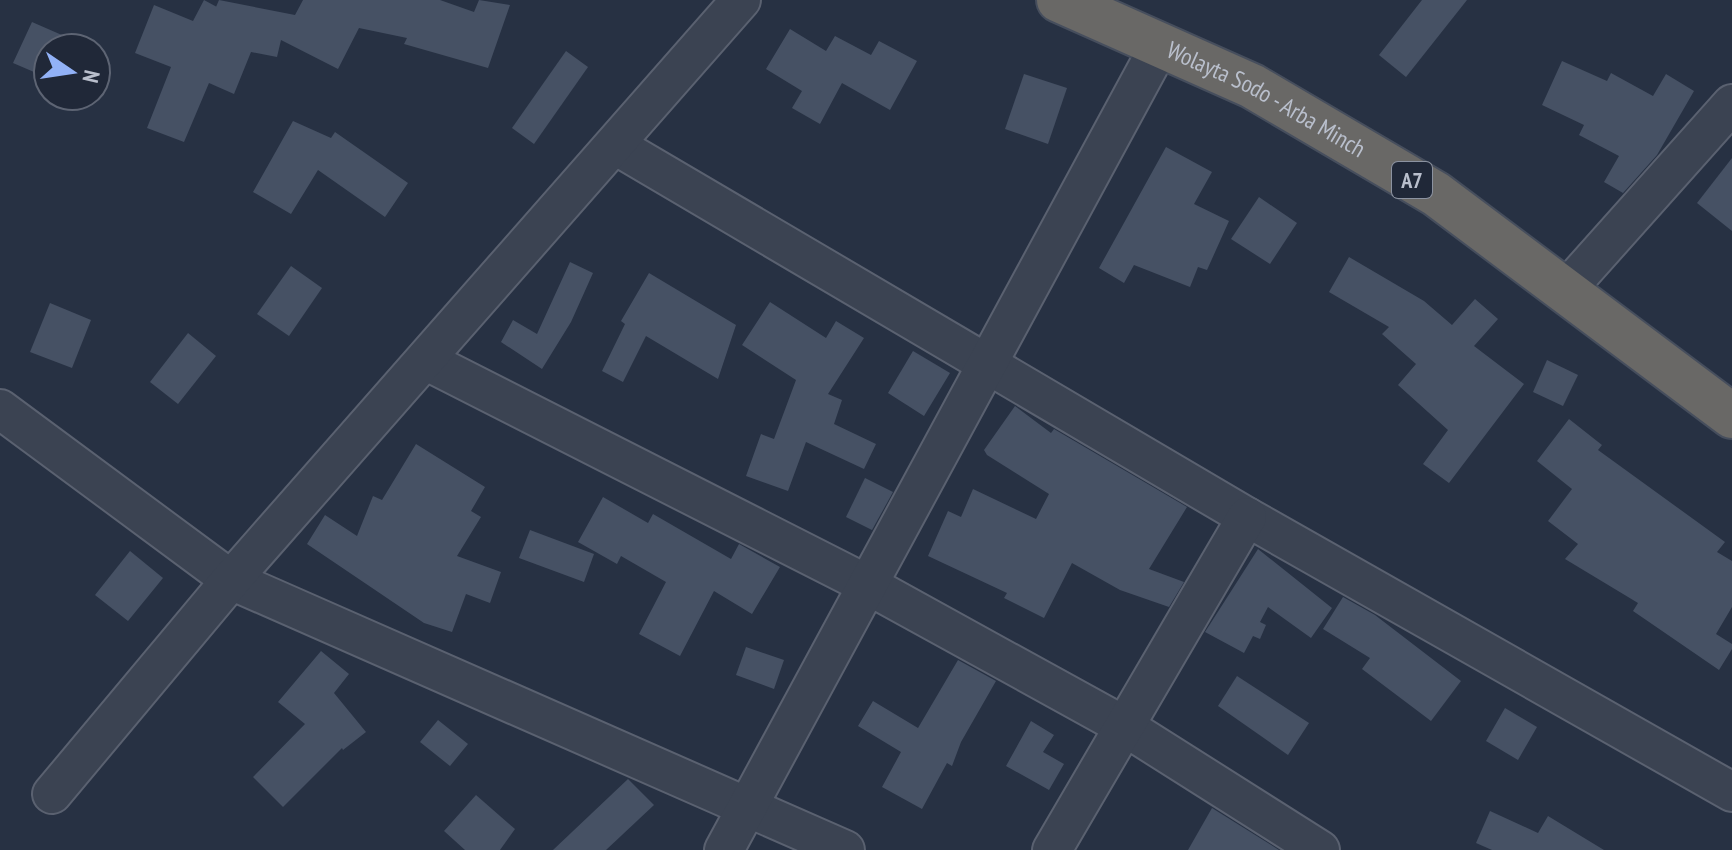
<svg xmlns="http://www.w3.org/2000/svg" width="1732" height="850" font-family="'PT Sans Narrow',sans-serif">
<rect width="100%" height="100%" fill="#273143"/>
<g fill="#465164">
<polygon points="204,0 241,20 216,7 219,0 295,15 303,0 440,0 474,12 479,0 510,5 488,68 404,44 407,38 359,28 338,69 281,40 277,57 251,52 234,94 209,83 184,142 147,128 171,67 135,53 154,5 193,21"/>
<polygon points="1422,0 1467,0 1406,77 1379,55"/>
<polygon points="32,22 71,39 67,48 48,48 48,78 13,63"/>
<polygon points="790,29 826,51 835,36 871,55 879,41 917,61 890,110 842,83 820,124 792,108 802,91 766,69"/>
<polygon points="566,51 588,67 534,144 512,128"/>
<polygon points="1562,61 1607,81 1611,73 1653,96 1666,74 1694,91 1657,155 1623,193 1604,182 1619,156 1579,135 1584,125 1542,105"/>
<polygon points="1024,74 1067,88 1048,144 1005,129"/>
<polygon points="293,121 331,138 335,132 408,183 385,217 318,170 291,214 253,192"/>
<polygon points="1166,147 1212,172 1194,204 1229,221 1207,270 1198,267 1190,287 1134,265 1124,283 1099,268"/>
<polygon points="1732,158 1732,231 1697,203"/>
<polygon points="1259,197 1297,223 1270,264 1231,239"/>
<polygon points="1349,257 1424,301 1452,325 1475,299 1498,319 1474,346 1524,384 1449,483 1423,464 1448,430 1398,385 1416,364 1382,334 1389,327 1329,292"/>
<polygon points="570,262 593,273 571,322 542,369 501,342 513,320 537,334"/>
<polygon points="291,266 322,288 289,336 257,314"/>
<polygon points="649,273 736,325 718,379 646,336 623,382 602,371 625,324 621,321"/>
<polygon points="770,302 826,338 836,321 864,338 828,394 842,400 834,424 876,444 864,469 806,442 788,491 746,476 761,434 774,439 796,380 742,345"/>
<polygon points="50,303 91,320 72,368 30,352"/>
<polygon points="188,333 216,356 178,404 150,382"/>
<polygon points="913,351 950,373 924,416 888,393"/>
<polygon points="1547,360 1578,375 1563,406 1533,392"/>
<polygon points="1015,406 1051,433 1054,429 1187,507 1149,569 1184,582 1169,607 1120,590 1072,563 1044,618 1004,598 1007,593 928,556 948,511 961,517 973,489 1036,519 1049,494 987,455 984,450"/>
<polygon points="1569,419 1602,445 1598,450 1725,542 1717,552 1732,561 1732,607 1716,634 1732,644 1732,649 1719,670 1633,611 1638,603 1565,559 1578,544 1548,521 1572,489 1537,461"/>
<polygon points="416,444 485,487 471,511 481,517 457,556 501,572 490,603 466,594 452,632 424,623 307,544 325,515 357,536 373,496 382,500"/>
<polygon points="865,478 893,492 872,530 846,517"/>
<polygon points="603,497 648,523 653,514 731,559 739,544 780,567 752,614 714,591 680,656 639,634 666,582 621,556 617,564 578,542"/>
<polygon points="530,530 594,554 584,582 519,558"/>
<polygon points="1258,549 1332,608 1311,638 1268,607 1260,622 1266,625 1260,639 1253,636 1244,653 1205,632"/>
<polygon points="130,551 163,578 128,621 95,595"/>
<polygon points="1343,597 1375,615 1461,681 1431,721 1362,669 1370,658 1323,629"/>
<polygon points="746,647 784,660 774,689 736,675"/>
<polygon points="321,651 349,674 334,693 366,732 343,750 342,748 283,807 253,777 305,724 278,702"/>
<polygon points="958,660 996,681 961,742 952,766 947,763 922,809 882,787 901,752 858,726 873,701 918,728"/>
<polygon points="1237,676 1309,723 1288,755 1218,706"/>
<polygon points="1505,708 1537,727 1518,760 1486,741"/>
<polygon points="438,720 468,744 450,766 420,742"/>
<polygon points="1031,721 1054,735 1043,752 1064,764 1049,790 1006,766"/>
<polygon points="628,779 654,805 606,850 553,850"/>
<polygon points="476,795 515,829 500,850 465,850 444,831"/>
<polygon points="1212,808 1279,850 1188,850"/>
<polygon points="1490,811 1538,833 1548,816 1604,850 1492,850 1476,843"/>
</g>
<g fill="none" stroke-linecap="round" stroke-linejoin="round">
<defs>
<g id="minor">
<polyline points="615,145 1247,517 1732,792"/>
<polyline points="1565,291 1732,104"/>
<polyline points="427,361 868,585 1124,726 1320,850"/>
<polyline points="0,409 231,580 845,850"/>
<polyline points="52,794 231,580 741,0"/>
<polyline points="724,850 1160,45"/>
<polyline points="1052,850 1247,517"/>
</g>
<g id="trunk">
<path id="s1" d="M1059,0L1252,86L1436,194L1732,416"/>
</g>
</defs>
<use href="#minor" stroke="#5a6170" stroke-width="42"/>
<use href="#trunk" stroke="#464e5d" stroke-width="48"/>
<use href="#minor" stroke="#3b4352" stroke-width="38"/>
<use href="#trunk" stroke="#696866" stroke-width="44"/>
</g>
<g text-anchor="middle" stroke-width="6" stroke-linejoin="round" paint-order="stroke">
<rect fill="#202838" stroke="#8b92a0" stroke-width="2" x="1392" y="162" width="40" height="36" rx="6"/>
<g font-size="22" font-weight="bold" fill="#b9bfcc">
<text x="1412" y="188">A7</text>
</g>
<g font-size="24" fill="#b9bfcc" stroke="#202838">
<text dy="8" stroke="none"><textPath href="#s1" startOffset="230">Wolayta Sodo - Arba Minch</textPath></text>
</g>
</g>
<g transform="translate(72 72) rotate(103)"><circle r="38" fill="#202838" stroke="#5d6473" stroke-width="2"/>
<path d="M0-6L14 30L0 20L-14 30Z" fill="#92b2f7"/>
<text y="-12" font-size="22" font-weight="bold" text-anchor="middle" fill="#b9bfcc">N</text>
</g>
</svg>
